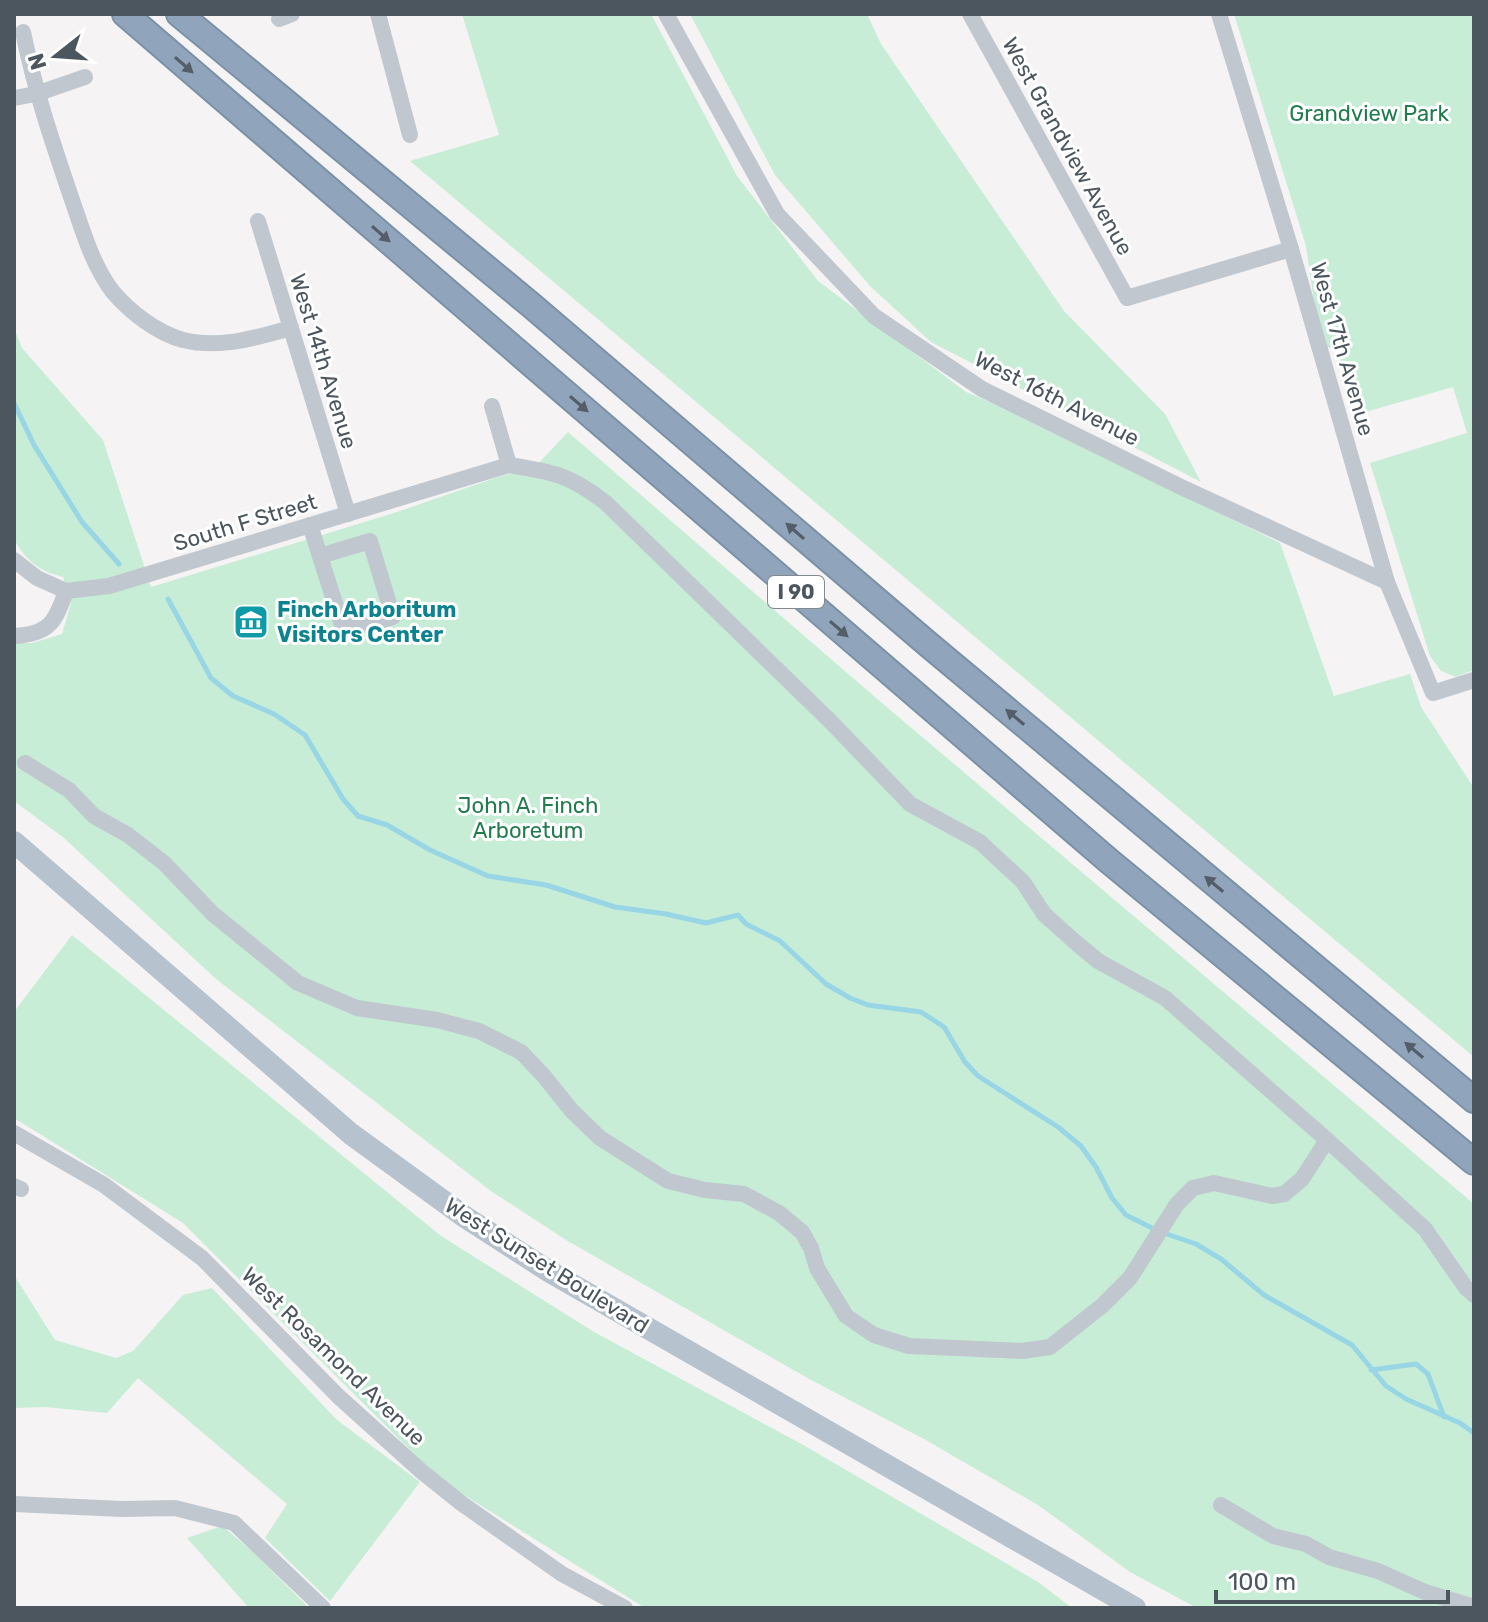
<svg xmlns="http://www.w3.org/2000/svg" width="1488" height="1622" font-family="Rubik,sans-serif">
<rect width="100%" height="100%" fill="#f5f3f3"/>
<g fill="#c7edd6">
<polygon points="462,14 651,14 737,176 818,281 966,392 1003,407 1280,543 1334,696 1410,674 1421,707 1474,788 1474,1057 410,161 499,135"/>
<polygon points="690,14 867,14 881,44 1064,311 1165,414 1201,482 931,342 870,286 775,175"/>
<polygon points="1234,14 1474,14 1474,670 1456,677 1441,671 1430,656 1370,463 1467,433 1453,387 1355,415 1335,346 1321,350 1306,246"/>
<path d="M14,328L22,348L103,440L151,587L394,513L501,476L534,468L568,432L882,703L1474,1204V1608H1197L1130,1572L1038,1505L924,1439L811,1380L566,1240L491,1191L216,979L64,838L14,801V643H32L62,634L71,603L63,577C39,571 26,561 14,539Z"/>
<polygon points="72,935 441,1236 594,1332 805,1446 1038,1582 1072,1608 645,1608 440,1480 183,1223 14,1118 14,1012"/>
<polygon points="14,1275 55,1340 116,1358 133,1351 183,1295 212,1288 337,1420 420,1482 330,1601 265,1538 287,1504 138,1378 107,1413 45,1407 14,1408"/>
<polygon points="222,1526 252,1551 309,1608 249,1608 187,1538"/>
</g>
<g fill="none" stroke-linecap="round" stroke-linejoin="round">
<g stroke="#98d6e6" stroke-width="5">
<polyline points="14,403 34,445 82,522 119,564"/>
<polyline points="168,599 211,678 233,696 274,714 305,735 343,799 358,816 387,825 430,850 488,876 546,885 615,907 666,914 706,923 738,915 746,924 780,941 826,984 850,998 868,1005 921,1012 944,1027 965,1062 978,1076 1058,1127 1081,1146 1096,1167 1112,1198 1126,1215 1158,1231 1196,1244 1221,1259 1264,1295 1352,1345 1386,1386 1406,1399 1460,1423 1474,1433"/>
<polyline points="1371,1370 1416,1364 1428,1374 1444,1417"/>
</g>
<defs>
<g id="highway">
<polyline points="125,14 1109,861 1474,1162"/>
<polyline points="179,14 531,305 929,645 1474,1100"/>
</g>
</defs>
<use href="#highway" stroke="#7b91a8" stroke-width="28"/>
<g stroke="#c0c7ce" stroke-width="16">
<polyline points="378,14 410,135"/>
<polyline points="666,14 777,214 874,316 982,389 1179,486 1387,582"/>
<polyline points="970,14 1127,298 1291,249"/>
<polyline points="1219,14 1291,249 1387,582 1433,693 1474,680"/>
<polyline points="279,19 292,14"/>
<path d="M23,32C35,91 52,141 71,197C82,228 92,265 113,292C130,312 157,333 183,340C220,349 255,338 291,328"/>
<polyline points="14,98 36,94 85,77"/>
<polyline points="258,221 348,514"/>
<polyline points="492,406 509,465"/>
<polyline points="310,525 341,622 352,629 393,617 370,541 320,556"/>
<polyline points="14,560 37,578 66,591"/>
<path d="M66,591L109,586L509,465C554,472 570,475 606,503L831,722L910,804L980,842L1023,882L1044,914L1074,941L1098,961L1165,998L1327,1140L1425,1229L1466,1288L1474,1295"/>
<path d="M14,636C49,634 55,623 66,591"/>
<polyline points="25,763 69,790 94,816 128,835 164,863 213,914 298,983 357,1008 437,1020 479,1031 521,1052 543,1075 572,1111 600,1138 668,1181 705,1190 744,1194 779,1213 802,1232 811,1248 817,1268 846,1316 874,1335 909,1346 1022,1351 1050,1347 1103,1305 1130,1278 1177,1204 1193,1188 1214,1183 1272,1196 1284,1194 1302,1179 1327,1140"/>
<polyline points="14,1133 104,1185 202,1258 338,1396 421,1471 461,1503 562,1574 625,1608"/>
<polyline points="14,1186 21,1189"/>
<polyline points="14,1504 122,1509 175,1508 234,1523 323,1608"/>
<polyline points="1221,1505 1273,1536 1306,1544 1329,1557 1378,1571 1425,1592 1474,1607"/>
</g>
<polyline stroke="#b6c2ce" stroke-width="22" points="14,842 351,1134 465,1217 550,1272 1135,1608"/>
<use href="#highway" stroke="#90a5bc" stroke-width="24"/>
</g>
<defs><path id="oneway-solid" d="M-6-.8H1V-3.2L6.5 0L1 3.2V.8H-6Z" transform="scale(2)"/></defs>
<g fill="#535e68">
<use href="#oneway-solid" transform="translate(184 65) rotate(41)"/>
<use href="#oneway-solid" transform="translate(381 234) rotate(41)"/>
<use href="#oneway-solid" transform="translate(579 404) rotate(41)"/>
<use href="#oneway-solid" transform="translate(795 531) rotate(-139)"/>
<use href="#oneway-solid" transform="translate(839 629) rotate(41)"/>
<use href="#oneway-solid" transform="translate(1015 717) rotate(-140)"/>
<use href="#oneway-solid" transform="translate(1214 884) rotate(-140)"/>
<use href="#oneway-solid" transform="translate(1414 1050) rotate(-140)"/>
</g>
<defs>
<symbol id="museum-square" viewBox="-11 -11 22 22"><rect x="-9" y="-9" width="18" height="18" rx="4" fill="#0f9aa8" stroke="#fff"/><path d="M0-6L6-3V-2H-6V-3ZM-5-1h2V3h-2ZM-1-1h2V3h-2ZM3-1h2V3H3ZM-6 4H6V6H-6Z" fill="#fff"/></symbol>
</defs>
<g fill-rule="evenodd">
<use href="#museum-square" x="231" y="602" width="40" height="40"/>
</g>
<g text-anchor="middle" stroke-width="6" stroke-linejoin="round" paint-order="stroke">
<rect fill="#fff" stroke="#82898f" stroke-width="2" x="768" y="576" width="56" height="32" rx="6"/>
<g font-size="20" font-weight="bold" fill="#4c565f">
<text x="796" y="599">I 90</text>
</g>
<g font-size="22" fill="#217c4e" stroke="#fff">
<text x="1369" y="121">Grandview Park</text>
<text x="528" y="813">John A. Finch<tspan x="528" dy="25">Arboretum</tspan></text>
</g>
<g font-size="22" fill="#4c565f" stroke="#fff">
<text transform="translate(1068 146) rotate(61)" y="8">West Grandview Avenue</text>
<text transform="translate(1343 349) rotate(74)" y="8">West 17th Avenue</text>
<text transform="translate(324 361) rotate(73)" y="8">West 14th Avenue</text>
<text transform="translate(1057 398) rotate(27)" y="8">West 16th Avenue</text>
<text transform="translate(245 522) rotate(-17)" y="8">South F Street</text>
<text transform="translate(547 1265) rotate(32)" y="8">West Sunset Boulevard</text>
<text transform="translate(334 1356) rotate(44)" y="8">West Rosamond Avenue</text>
</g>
<g font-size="22" font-weight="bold" fill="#0d838f" stroke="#fff" text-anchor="start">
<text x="277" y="617">Finch Arboritum<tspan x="277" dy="25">Visitors Center</tspan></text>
</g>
</g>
<rect width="1488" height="1622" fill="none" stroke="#4c565f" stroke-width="32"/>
<g transform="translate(56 56) rotate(253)" stroke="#ffffff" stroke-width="6" paint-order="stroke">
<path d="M0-6L14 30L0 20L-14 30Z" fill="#4c565f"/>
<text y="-12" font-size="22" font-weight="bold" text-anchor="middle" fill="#4c565f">N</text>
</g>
<path d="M1216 1590v12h232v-12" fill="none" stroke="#4c565f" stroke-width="4"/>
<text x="1228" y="1590" font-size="24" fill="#4c565f" stroke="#ffffff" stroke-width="6" paint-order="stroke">100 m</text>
</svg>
